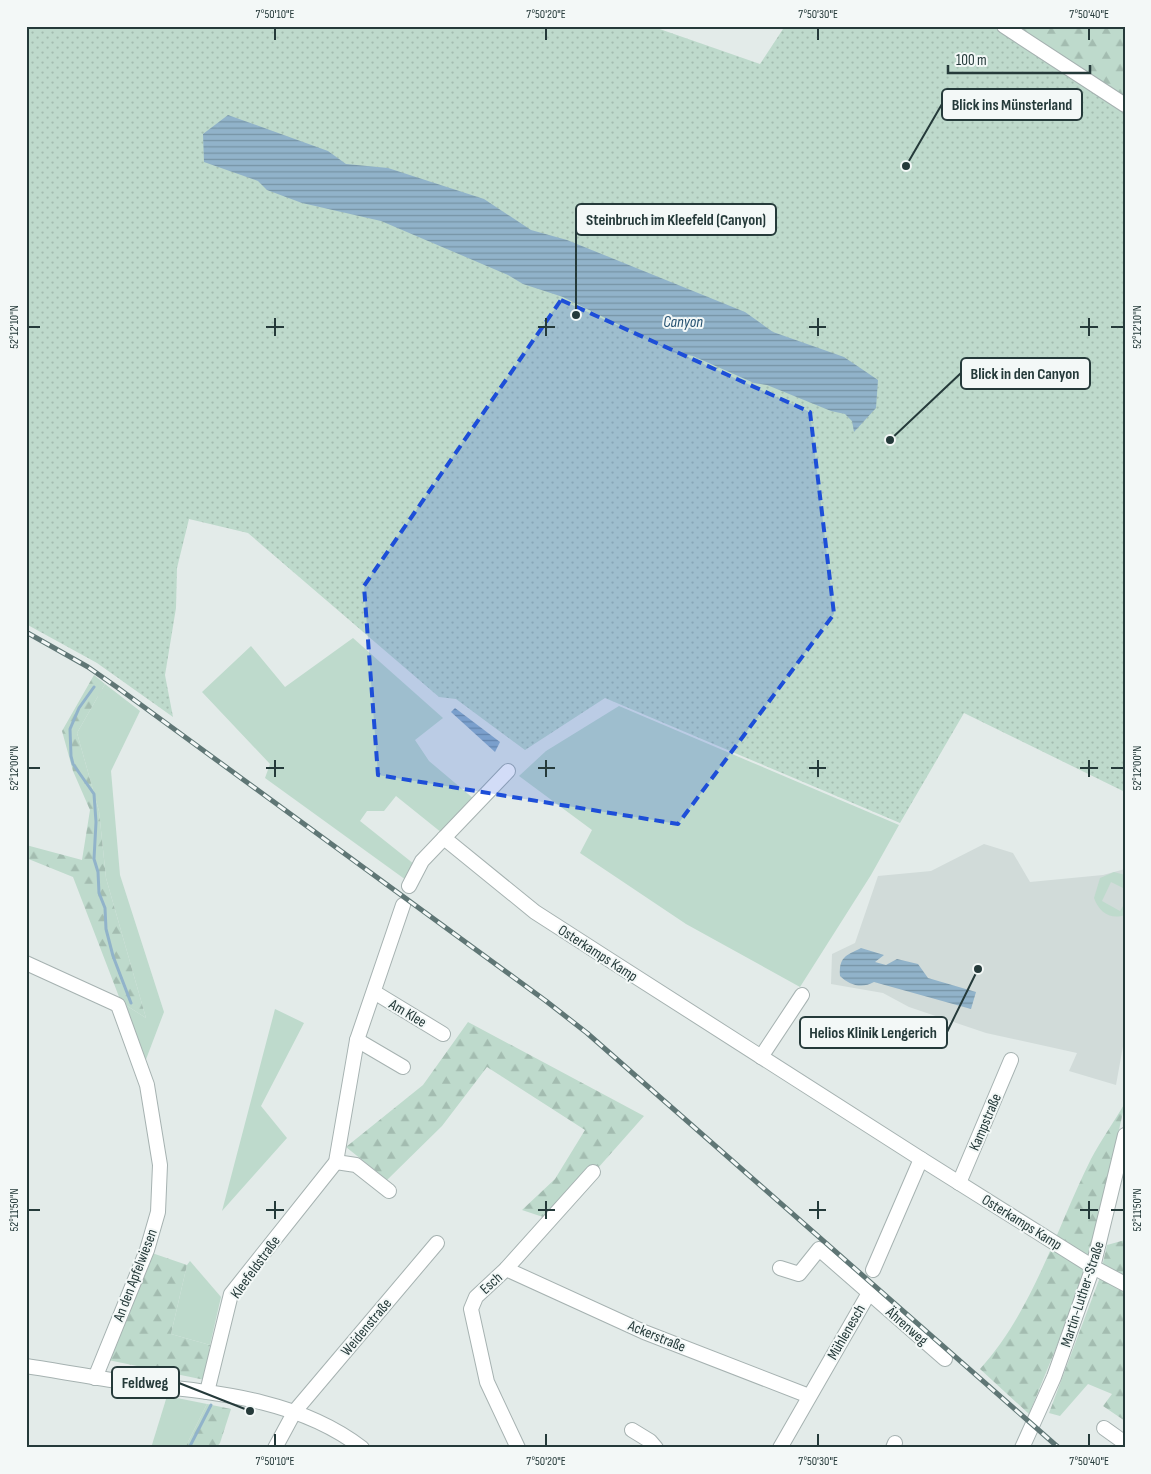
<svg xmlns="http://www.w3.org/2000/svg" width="1151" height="1474" font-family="'Sofia Sans Condensed',sans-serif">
<defs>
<pattern id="forest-firs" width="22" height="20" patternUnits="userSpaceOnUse" patternTransform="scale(1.25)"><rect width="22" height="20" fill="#bedacc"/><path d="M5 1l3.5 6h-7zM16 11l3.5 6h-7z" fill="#a3bcb0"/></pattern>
<pattern id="park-dots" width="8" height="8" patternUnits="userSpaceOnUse" patternTransform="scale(1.25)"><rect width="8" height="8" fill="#bedacc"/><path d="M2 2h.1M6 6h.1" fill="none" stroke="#a3bcb0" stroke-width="1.8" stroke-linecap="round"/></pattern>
<pattern id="water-rules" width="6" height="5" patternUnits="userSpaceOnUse" patternTransform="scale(1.25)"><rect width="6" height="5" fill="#91b3ca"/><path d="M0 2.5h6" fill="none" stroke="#7693a5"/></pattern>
</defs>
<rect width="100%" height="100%" fill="#e3ebe9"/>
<polygon fill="#d1dbd9" points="984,844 1013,853 1030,882 1103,875 1125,869 1125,1035 1116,1085 1069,1071 1077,1053 986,1033 909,1007 883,993 831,984 832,954 855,943 878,876 931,871"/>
<g fill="#bedacc">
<polygon points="353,638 443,718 415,740 429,761 474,799 442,833 396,796 384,811 367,811 360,821 414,864 406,880 265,778 270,764 202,692 251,646 285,687"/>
<polygon points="105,684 140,711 111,771 120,875 164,1012 145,1062 121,1002 146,1018 106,878 99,811 77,733"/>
<polygon points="619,706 899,825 871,875 800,987 686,924 580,853 592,830 519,776 546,751"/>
<path d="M1114,872L1125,875V889L1111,882L1102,901L1120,911L1125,903V915C1110,920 1099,912 1094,898L1100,878Z"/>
<polygon points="275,1009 304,1023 261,1106 287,1138 222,1211"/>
<polygon points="190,1261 221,1297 210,1345 171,1334 187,1265"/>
<polygon points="167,1396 207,1404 185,1448 151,1448"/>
</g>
<g fill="url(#forest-firs)">
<polygon points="1016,26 1125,26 1125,99"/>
<polygon points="94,675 105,684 77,733 99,811 106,878 146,1018 121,1002 73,877 26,858 26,845 82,860 90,810 73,771 62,731"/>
<polygon points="468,1022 644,1116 552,1220 522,1210 555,1179 585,1130 487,1067 442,1126 387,1180 346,1147 423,1085"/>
<path d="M1125,1103L1088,1270L1029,1414L980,1369C1034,1309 1056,1229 1091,1159C1101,1140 1114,1122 1125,1103Z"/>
<polygon points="1125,1240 1125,1421 1103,1406 1112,1394 1088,1384 1060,1416 1049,1413 1099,1280 1107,1245"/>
<polygon points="152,1253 187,1265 171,1334 210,1345 205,1380 108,1360"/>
<polygon points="207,1404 231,1409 220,1443 216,1448 185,1448"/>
</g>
<polygon fill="url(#park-dots)" points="26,26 651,26 760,64 785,26 993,26 1125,112 1125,792 964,713 900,823 605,698 525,750 456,699 439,697 248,533 189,519 177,568 176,608 165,675 173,717 97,663 26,624"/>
<g fill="url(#water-rules)">
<polygon points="228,115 328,151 346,164 388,168 484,199 531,230 567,240 745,312 773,332 844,357 878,380 876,408 854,432 852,421 845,414 831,411 767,385 754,383 693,356 673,352 563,297 523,284 508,275 381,221 302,203 267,190 258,181 204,162 203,134"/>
<polygon points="455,708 500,742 495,752 451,712"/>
<path d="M861,948L884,955L875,962L886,965L897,959L918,964L928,978L976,992L971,1009L874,982C862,989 849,985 840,976C839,957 845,956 861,948Z"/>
</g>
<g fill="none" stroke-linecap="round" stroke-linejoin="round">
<g stroke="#91b3ca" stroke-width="3">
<polyline points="94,687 79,708 70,729 71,756 73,764 94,794 96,822 94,859 98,872 99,893 105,908 106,929 113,956 131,1003"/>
<polyline points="189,1448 211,1405"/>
</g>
<defs>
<g id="minor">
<polyline points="1004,26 1125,105"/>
<polyline points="444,838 535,912 605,957 921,1159 1093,1267 1125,1284"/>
<polyline points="409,886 422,861 508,771"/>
<polyline points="26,963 118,1005 147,1085 160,1165 158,1212 147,1250 95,1378"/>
<polyline points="374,992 443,1034"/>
<polyline points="357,1040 403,1067"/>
<polyline points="761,1057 802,995"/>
<polyline points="336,1162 356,1165 389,1191"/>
<polyline points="959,1183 1011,1060"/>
<polyline points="780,1268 799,1274 819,1249 945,1359"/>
<polyline points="506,1269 644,1332 809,1396"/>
<polyline points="873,1270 921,1159"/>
<path d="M26,1366C59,1371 91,1377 124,1382C205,1392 295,1396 362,1448"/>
<polyline points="207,1392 231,1294 336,1162 357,1040 403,905"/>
<polyline points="1104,1428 1125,1443"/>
<polyline points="632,1430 650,1441 656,1448"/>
<polyline points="275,1448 295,1411 437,1243"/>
<polyline points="518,1448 487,1382 471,1309 476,1297 506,1269 593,1172"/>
<polyline points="780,1448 869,1293"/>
<polyline points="893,1448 895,1443"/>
<polyline points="1022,1448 1054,1377 1093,1267 1125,1135"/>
</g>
</defs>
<use href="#minor" stroke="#a6b2b1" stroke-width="16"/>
<use href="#minor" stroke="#fff" stroke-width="14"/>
<defs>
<polyline id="rail" points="26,632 88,667 118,688 546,1001 587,1033 1059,1448"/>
</defs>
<use href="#rail" stroke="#5f7675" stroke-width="5"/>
<use href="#rail" stroke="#f3f8f7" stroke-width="3" stroke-dasharray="9" stroke-linecap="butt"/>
</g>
<path fill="#1d4ed8" fill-opacity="0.2" stroke="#1d4ed8" stroke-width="4" stroke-dasharray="10 6" stroke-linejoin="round" d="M561,300L810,412L834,614L678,824L378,775L364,586Z"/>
<path fill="none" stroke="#253a3a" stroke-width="2" d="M275,28V40M546,28V40M818,28V40M1089,28V40M275,318V336M546,318V336M818,318V336M1089,318V336M28,327H40M266,327H284M538,327H555M809,327H826M1080,327H1098M1111,327H1124M275,760V777M546,760V777M818,760V777M1089,760V777M28,768H40M266,768H284M538,768H555M809,768H826M1080,768H1098M1111,768H1124M275,1201V1219M546,1201V1219M818,1201V1219M1089,1201V1219M28,1210H40M266,1210H284M538,1210H555M809,1210H826M1080,1210H1098M1111,1210H1124M275,1434V1446M546,1434V1446M818,1434V1446M1089,1434V1446"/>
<g text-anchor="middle" stroke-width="4" stroke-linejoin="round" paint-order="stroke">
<g font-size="15" fill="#253a3a" stroke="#f3f8f7">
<text transform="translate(598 953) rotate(33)" y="5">Osterkamps Kamp</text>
<text transform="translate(408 1013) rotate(31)" y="5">Am Klee</text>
<text transform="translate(985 1122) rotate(-67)" y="5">Kampstraße</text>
<text transform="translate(1022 1222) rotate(32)" y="5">Osterkamps Kamp</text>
<text transform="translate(255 1267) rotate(-54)" y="5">Kleefeldstraße</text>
<text transform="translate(135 1275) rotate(-69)" y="5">An den Apfelwiesen</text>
<text transform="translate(491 1283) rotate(-42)" y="5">Esch</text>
<text transform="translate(1082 1294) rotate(-72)" y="5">Martin-Luther-Straße</text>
<text transform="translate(907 1326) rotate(41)" y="5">Ährenweg</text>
<text transform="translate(366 1327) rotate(-50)" y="5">Weidenstraße</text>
<text transform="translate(846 1332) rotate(-60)" y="5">Mühlenesch</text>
<text transform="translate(657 1336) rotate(22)" y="5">Ackerstraße</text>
</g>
<g font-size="16" font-style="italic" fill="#255170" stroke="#f3f8f7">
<text x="683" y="327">Canyon</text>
</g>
</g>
<path fill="none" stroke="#253a3a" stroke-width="2" d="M906 166L942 104M576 315L576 219M890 440L961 373M978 969L947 1032M250 1411L179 1383"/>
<g fill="#253a3a" stroke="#f3f8f7" stroke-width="2">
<circle cx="906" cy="166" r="5"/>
<circle cx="576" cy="315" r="5"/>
<circle cx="890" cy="440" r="5"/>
<circle cx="978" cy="969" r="5"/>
<circle cx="250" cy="1411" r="5"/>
</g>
<g fill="#f3f8f7" stroke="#253a3a" stroke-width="2">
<rect x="942" y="89" width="140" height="31" rx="5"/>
<rect x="576" y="204" width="200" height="31" rx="5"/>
<rect x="961" y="358" width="129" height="31" rx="5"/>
<rect x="800" y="1017" width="147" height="31" rx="5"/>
<rect x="112" y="1367" width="67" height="31" rx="5"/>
</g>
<g font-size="16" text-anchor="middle" font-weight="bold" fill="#253a3a">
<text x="1012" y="110">Blick ins Münsterland</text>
<text x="676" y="225">Steinbruch im Kleefeld (Canyon)</text>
<text x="1025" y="379">Blick in den Canyon</text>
<text x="873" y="1038">Helios Klinik Lengerich</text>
<text x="145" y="1388">Feldweg</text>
</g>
<rect width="1151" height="1474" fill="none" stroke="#f3f8f7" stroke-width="55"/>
<path d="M948 65v8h142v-8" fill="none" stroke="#253a3a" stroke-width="2.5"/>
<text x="956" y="65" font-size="15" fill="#253a3a" stroke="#f3f8f7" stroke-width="4" paint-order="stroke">100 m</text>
<rect x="28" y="28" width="1096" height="1418" fill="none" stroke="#253a3a" stroke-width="2"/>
<g font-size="12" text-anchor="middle" fill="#253a3a">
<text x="275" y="18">7°50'10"E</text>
<text x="546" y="18">7°50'20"E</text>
<text x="818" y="18">7°50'30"E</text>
<text x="1089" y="18">7°50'40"E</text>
<text transform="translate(14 327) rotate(-90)" y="4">52°12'10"N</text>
<text transform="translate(1137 327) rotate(-90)" y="4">52°12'10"N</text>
<text transform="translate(14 768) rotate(-90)" y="4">52°12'00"N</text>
<text transform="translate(1137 768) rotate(-90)" y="4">52°12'00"N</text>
<text transform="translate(14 1210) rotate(-90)" y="4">52°11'50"N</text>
<text transform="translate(1137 1210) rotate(-90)" y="4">52°11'50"N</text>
<text x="275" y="1465">7°50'10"E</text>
<text x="546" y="1465">7°50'20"E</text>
<text x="818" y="1465">7°50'30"E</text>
<text x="1089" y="1465">7°50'40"E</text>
</g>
</svg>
